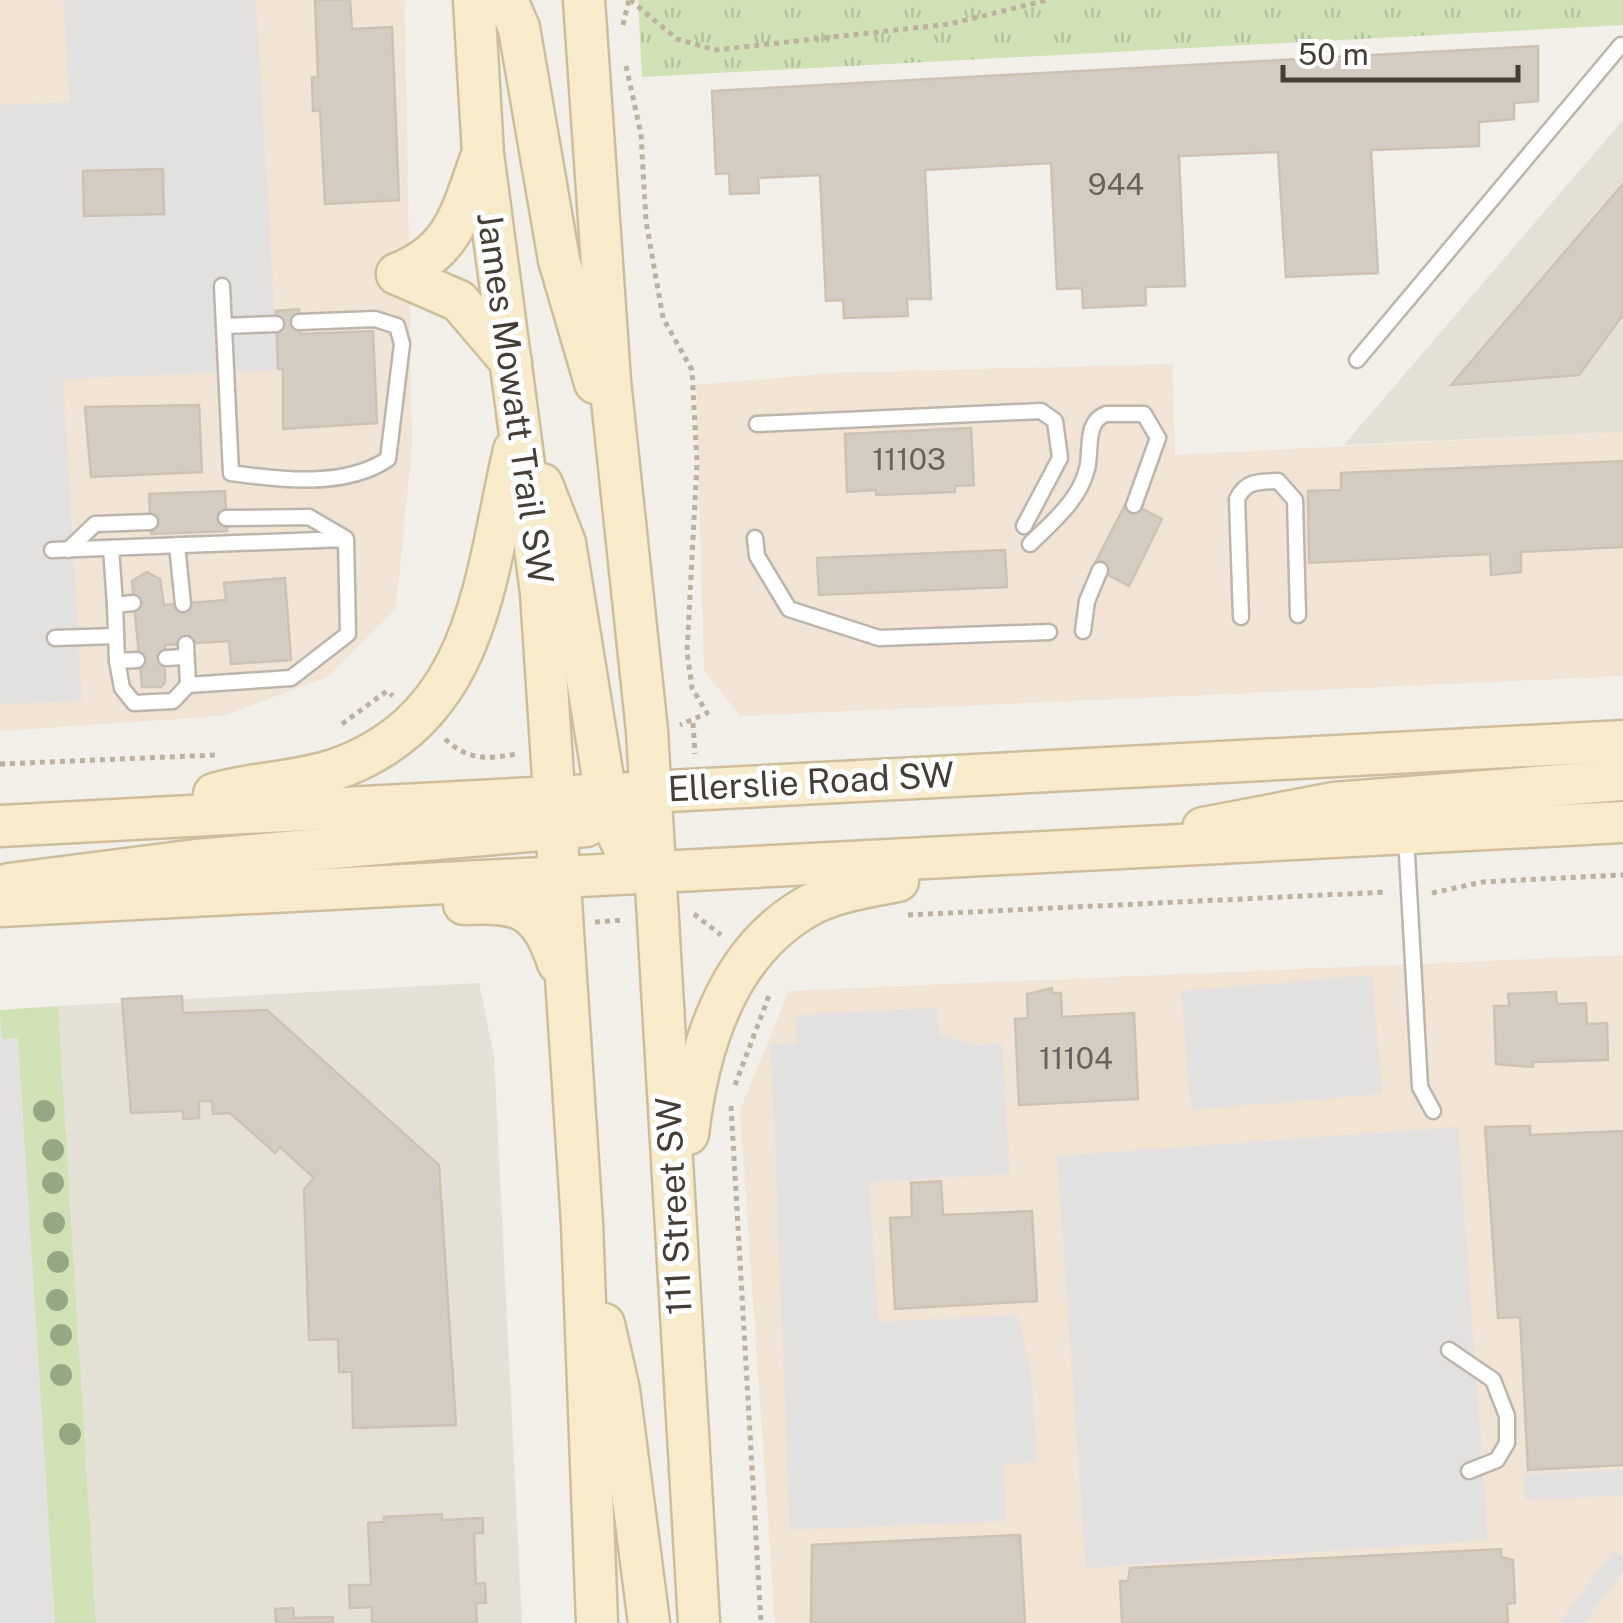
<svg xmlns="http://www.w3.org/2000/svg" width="1623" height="1623" font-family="'Public Sans',sans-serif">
<defs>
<pattern id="park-tufts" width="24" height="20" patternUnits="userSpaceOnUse" patternTransform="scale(2.5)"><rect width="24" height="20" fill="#cfe1b5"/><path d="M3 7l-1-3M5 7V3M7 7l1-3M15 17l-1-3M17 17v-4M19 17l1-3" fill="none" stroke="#b3c29c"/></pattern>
</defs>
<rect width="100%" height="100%" fill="#f2eee8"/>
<g fill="#e5e0d6">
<polygon points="1623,120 1623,432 1344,445"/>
<polygon points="479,983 494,1057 522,1623 96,1623 58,1006"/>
</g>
<g fill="#f1e4d5">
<polygon points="0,0 405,0 412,446 396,609 328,677 223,716 0,731"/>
<polygon points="1173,364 1175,455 1623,432 1623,676 740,716 704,670 696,385 832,373"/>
<polygon points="1623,955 1622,1623 775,1623 740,1110 789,991"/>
</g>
<polygon fill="url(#park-tufts)" points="638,0 1623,0 1623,25 642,77"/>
<polygon fill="#cfe1b5" points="58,1006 96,1623 0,1623 0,1010"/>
<g fill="#e3e1df">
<polygon points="63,0 256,0 278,370 63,379 82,701 0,704 0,105 70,102"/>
<polygon points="1372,975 1382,1094 1191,1110 1181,991"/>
<polygon points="937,1008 939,1035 978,1045 1002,1044 1010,1174 869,1182 878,1322 1018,1315 1031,1374 1037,1462 1004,1464 1005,1521 790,1530 771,1044 797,1043 796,1015"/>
<polygon points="0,1013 2,1039 18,1038 55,1623 0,1623"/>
<polygon points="1458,1127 1488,1540 1086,1568 1057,1156"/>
<polygon points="1623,1470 1623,1496 1525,1500 1524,1474"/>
<polygon points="1614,1550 1623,1556 1623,1571 1584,1623 1559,1623"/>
</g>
<g fill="#d5ccc1" stroke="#ccc1b2" stroke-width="2.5">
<polygon points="315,0 350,0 352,29 392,27 399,200 325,204 320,110 313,111 312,77 318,77"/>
<polygon points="1538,46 1538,101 1514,103 1514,119 1479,122 1479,146 1371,150 1378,273 1286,277 1278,152 1179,156 1185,286 1145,287 1146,305 1083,308 1082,288 1057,289 1051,163 925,170 931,299 907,299 908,316 844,318 843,300 826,301 820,175 758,178 759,193 730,194 729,173 716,174 712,91"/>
<polygon points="163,169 164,214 84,216 83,171"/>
<polygon points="1623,184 1623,315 1579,375 1451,385"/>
<polygon points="299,309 300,334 373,331 377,423 283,429 283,369 278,369 276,311"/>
<polygon points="199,405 202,472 91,477 85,407"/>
<polygon points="971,428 974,485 955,486 955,492 876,495 876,490 847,492 845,434"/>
<polygon points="1623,461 1623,547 1521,552 1521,572 1491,575 1490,554 1309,563 1308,491 1341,490 1341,473"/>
<polygon points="225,491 227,531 151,534 149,494"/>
<polygon points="1127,501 1162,519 1129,586 1093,567"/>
<polygon points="1005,550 1007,587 819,595 817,558"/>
<polygon points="147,572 160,579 164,605 226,600 224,583 285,578 291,660 231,664 229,641 165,645 165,682 161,687 142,687 132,581"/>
<polygon points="1052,988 1052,993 1061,993 1062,1017 1134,1013 1138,1099 1019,1105 1015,1019 1028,1018 1027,994"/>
<polygon points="1556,992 1557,1004 1586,1003 1587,1024 1607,1023 1608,1060 1533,1062 1533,1067 1496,1064 1494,1006 1509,1006 1508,994"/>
<polygon points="182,996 183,1013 267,1010 439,1165 456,1425 353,1428 352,1372 339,1372 338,1339 309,1340 304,1189 314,1178 280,1147 275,1153 230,1113 213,1114 212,1101 199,1101 199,1118 183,1119 183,1111 131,1113 122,999"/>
<polygon points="1530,1126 1530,1135 1623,1131 1623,1465 1528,1470 1520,1317 1498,1318 1485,1127"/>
<polygon points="941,1181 943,1215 1032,1211 1037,1301 895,1309 890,1218 912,1217 911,1183"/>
<polygon points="442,1514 442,1520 483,1518 483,1533 474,1533 476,1584 485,1583 486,1603 476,1603 477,1623 372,1623 372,1607 350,1608 349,1585 371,1585 368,1523 384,1522 384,1517"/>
<polygon points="1020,1535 1025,1623 811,1623 812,1545"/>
<polygon points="1501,1549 1501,1557 1513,1560 1515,1603 1507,1604 1508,1623 1122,1623 1120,1581 1128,1581 1130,1568"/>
<polygon points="293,1608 294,1618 333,1617 333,1623 276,1623 275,1609"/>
</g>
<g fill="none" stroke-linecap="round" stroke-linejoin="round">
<defs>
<g id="lane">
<path d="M222,286L231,473C281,480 345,488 388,459L402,344L397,326L375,319L299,322"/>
<polyline points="225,326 276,324"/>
<polyline points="1357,360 1621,45"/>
<polyline points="757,424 1041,411 1055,421 1060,458 1024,526"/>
<polyline points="226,518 309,517 345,538"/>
<polyline points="755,538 757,556 789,609 879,638 1049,632"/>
<path d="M1030,544C1052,522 1079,501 1087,469C1092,450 1084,422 1106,414H1144L1158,438L1134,505"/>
<polyline points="177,545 183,604"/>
<polyline points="111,548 115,605"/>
<polyline points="52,550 346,539 348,634 291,678 188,685 173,701 134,703 122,688 117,661"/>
<polyline points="68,550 95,524 150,522"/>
<polyline points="133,603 115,605 117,661 137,660"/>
<path d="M1241,617L1237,499C1246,480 1259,482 1278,481L1295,500L1298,615"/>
<polyline points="1083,631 1087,601 1100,570"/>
<polyline points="55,638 116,636"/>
<polyline points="186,644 188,685"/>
<polyline points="166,658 186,657"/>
<polyline points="1406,837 1420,1087 1433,1111"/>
<polyline points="1449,1350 1493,1380 1507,1416 1507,1443 1497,1460 1469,1471"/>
</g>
<g id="secondary">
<polyline points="474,0 483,154 541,593 582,1223 597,1623"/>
<polyline points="507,0 519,28 559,260 595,383"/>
<polyline points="584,0 610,381 647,731 699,1623"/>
<path d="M397,274C455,251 461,212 481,158"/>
<polyline points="397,274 459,301 511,362"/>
<polyline points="542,484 565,543 609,815 627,854 655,873"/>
<path d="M214,794C254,782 294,783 334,770C480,719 484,579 514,450"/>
<polyline points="0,826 1623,741"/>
<polyline points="1203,828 1334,803 1623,780"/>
<polyline points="9,884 196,860 586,826 644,793"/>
<path d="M464,904C520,901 540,908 558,963"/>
<polyline points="0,906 1623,822"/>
<path d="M688,1134C698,1049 725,956 803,909C830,892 868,887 898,881"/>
<polyline points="604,1324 619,1390 649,1623"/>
</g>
</defs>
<use href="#lane" stroke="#bcb5ab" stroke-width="19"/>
<use href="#secondary" stroke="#ccbe9c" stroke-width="45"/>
<g stroke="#bcb09e" stroke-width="5" stroke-dasharray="5 5" stroke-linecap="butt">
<polyline points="630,0 677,39 715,50 950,24 1047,0"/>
<polyline points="623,25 629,0"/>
<polyline points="626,66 641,134 646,221 663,318 692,370 697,463 687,652 692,688 707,713 680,725"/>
<polyline points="693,723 695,754"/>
<polyline points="342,724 387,691 393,696"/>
<path d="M445,739C469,761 487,759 517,754"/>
<polyline points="0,764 216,755"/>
<polyline points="1432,893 1483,882 1623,875"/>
<polyline points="694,914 721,935"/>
<polyline points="908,915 1387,892"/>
<polyline points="595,922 624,920"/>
<polyline points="735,1085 770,993"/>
<polyline points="731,1106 761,1623"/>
</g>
<use href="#lane" stroke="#fff" stroke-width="14"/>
<use href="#secondary" stroke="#f8ebcb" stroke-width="40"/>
</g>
<g fill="#96a883">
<circle cx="44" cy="1111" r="11"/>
<circle cx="53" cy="1150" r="11"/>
<circle cx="53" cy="1183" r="11"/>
<circle cx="54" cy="1223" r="11"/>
<circle cx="58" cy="1262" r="11"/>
<circle cx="57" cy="1300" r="11"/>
<circle cx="61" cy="1335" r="11"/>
<circle cx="61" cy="1375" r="11"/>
<circle cx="70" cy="1434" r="11"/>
</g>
<g text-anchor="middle" stroke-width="10" stroke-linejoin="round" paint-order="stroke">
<g font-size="30" fill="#68625a">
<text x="1116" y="195">944</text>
<text x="909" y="470">11103</text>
<text x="1076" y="1069">11104</text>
</g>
<g font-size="35" fill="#443e37" stroke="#fff">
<text transform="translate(515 398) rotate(82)" y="12">James Mowatt Trail SW</text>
<text transform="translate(811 782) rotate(-3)" y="12">Ellerslie Road SW</text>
<text transform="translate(674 1206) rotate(-93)" y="12">111 Street SW</text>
</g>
</g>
<path d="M1283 65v15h235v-15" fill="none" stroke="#443e37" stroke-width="5"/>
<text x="1298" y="65" font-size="30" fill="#443e37" stroke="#ffffff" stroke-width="8" paint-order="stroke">50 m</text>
</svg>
